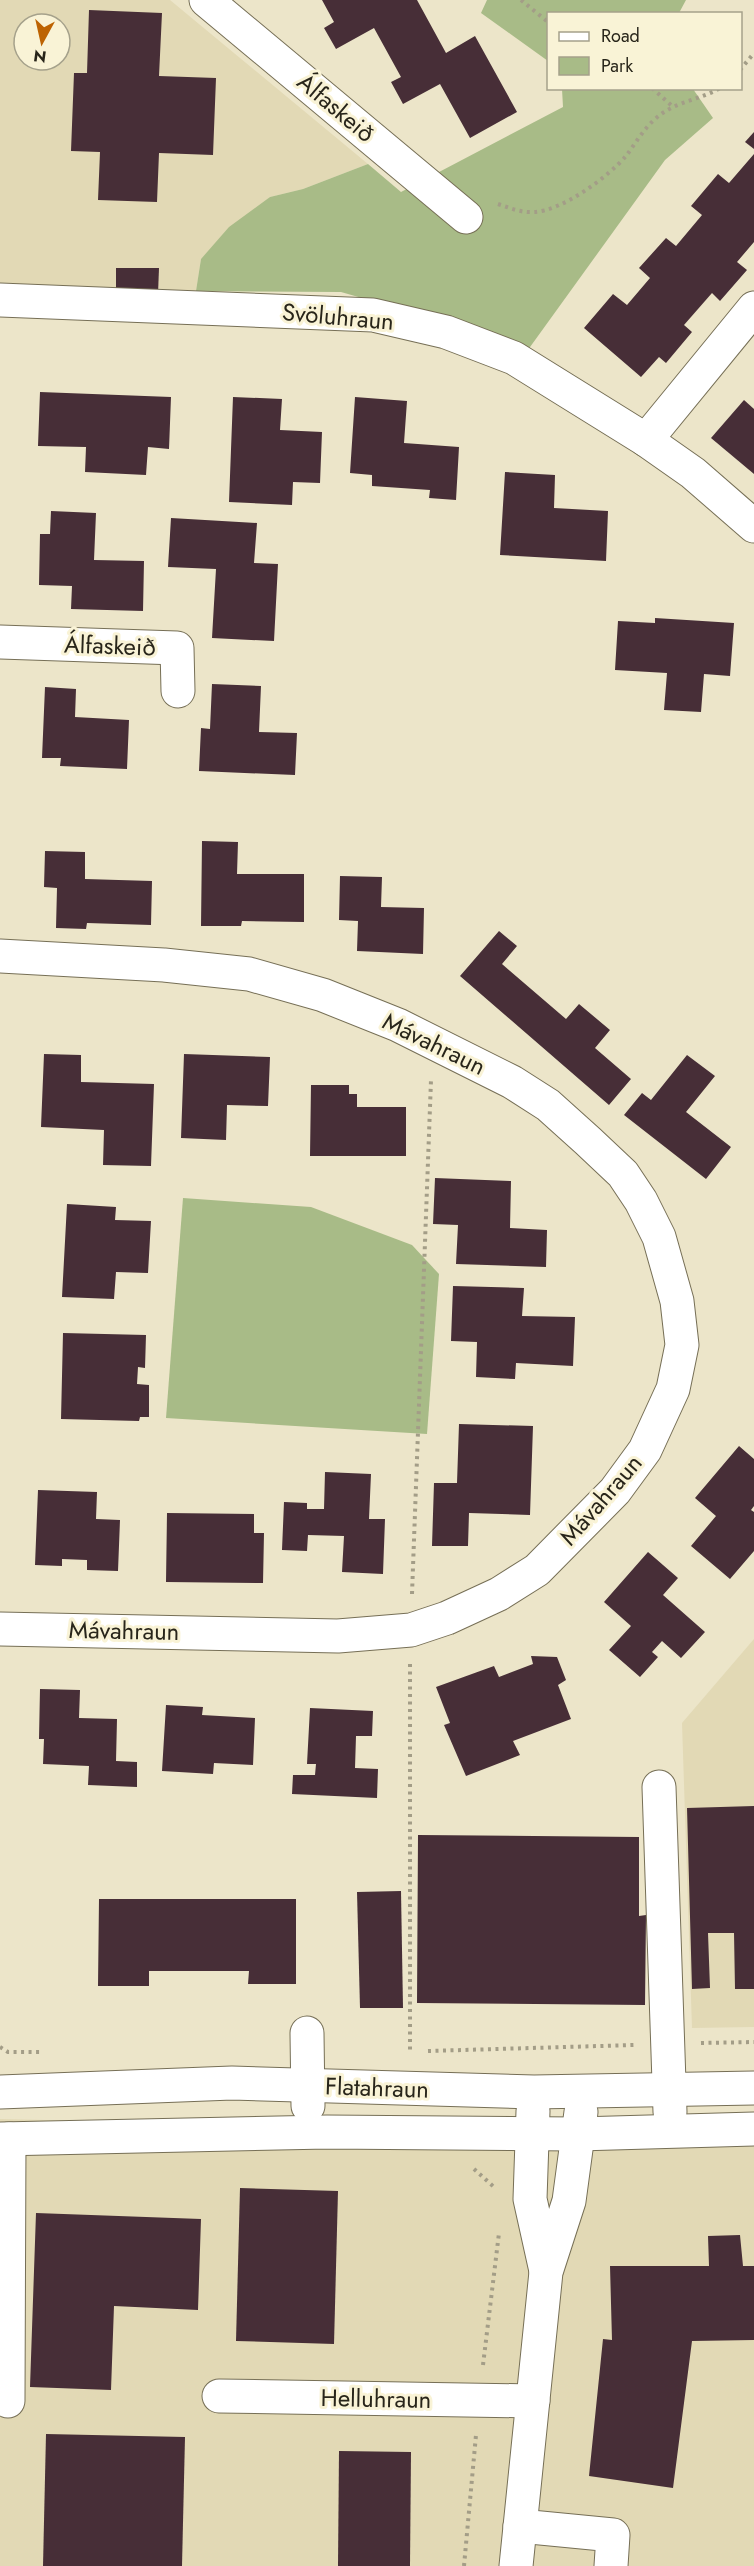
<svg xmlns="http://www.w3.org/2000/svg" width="754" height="2566" font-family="Jost,sans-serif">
<rect width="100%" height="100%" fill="#ece5c9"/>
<g fill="#e2d9b5" fill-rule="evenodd">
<path d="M0,0H170L368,164L303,189L270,197L201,259L196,291H0ZM24,24H60V60H24Z"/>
<polygon points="754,1639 754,2027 692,2028 682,1723"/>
<polygon points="754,2113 754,2566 0,2566 0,2119 366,2127"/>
</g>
<g fill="#a8bb87">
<polygon points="487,0 686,0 679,13 548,14 548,61 481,13"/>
<polygon points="562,89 693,89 713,118 665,160 525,354 498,337 341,292 196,291 201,259 229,227 270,197 303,189 368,164 401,192 563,107"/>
<polygon points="183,1198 311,1207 412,1245 439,1274 427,1434 166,1418"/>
</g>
<g fill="#472e37">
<polygon points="322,0 417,0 446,53 475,36 517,112 470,138 440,84 403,104 391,82 401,77 374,28 336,49 324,28 334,22"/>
<polygon points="89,10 162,13 159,76 216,78 213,155 159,153 157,202 98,200 100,152 71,151 74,73 87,73"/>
<polygon points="754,132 754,149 745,142"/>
<polygon points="754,154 754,242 737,262 747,270 720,301 712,293 684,325 692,332 666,363 659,357 641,377 584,328 613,294 627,305 650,278 639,268 666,238 676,246 702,215 691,206 718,174 729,183"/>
<polygon points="116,268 159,268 158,294 116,293"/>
<polygon points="40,392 171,397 169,449 148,447 146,475 85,472 86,447 38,446"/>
<polygon points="233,397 282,399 280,430 322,432 320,483 293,482 292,505 229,502"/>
<polygon points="355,397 407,401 404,443 459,447 456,500 429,498 430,490 372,486 372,475 350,473"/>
<polygon points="744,400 754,409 754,474 711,438"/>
<polygon points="505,472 555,475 554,508 608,511 606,561 500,555"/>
<polygon points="51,511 96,513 94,560 144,561 143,611 71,609 72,586 39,585 40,534 50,534"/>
<polygon points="171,518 257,523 254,563 278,564 274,641 212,638 216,569 168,567"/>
<polygon points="655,618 734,623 730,676 704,674 701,712 664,710 667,673 615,670 618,621 655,623"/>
<polygon points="212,684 261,686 259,732 297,733 295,775 199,771 201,728 210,729"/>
<polygon points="45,687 76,689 75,717 129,720 127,769 60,766 61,758 42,758"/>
<polygon points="202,841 238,842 237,874 304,874 304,922 242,921 241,926 201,926"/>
<polygon points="45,851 85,852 85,879 152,881 151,925 87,923 86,929 56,928 57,888 44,887"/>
<polygon points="340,876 382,877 381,907 424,908 423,954 357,951 358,921 339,920"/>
<polygon points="499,931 517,946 502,964 566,1019 579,1004 610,1030 595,1048 631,1079 609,1105 460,976"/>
<polygon points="44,1054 81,1055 81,1082 154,1084 151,1166 103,1165 104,1130 41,1127"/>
<polygon points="184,1054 270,1057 268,1106 227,1105 226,1140 181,1138"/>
<polygon points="687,1055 715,1076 686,1112 731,1147 706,1179 624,1115 642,1093 651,1100"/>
<polygon points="311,1085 349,1085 349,1094 357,1094 357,1107 406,1107 406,1156 310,1156"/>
<polygon points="435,1178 511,1181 510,1228 547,1230 546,1267 456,1264 458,1225 433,1224"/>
<polygon points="67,1204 116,1207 115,1220 151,1221 148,1273 116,1272 114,1299 62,1297"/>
<polygon points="453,1286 524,1288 522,1316 575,1317 573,1366 516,1363 515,1379 476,1377 477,1342 451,1341"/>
<polygon points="63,1333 146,1335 145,1368 138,1367 137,1384 149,1385 149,1417 140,1417 139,1421 61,1419"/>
<polygon points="459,1424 533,1426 530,1515 469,1513 468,1546 432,1546 434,1483 457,1483"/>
<polygon points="739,1446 754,1459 754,1506 751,1510 754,1512 754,1551 730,1579 691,1546 716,1516 695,1498"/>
<polygon points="325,1472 371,1474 369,1519 385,1519 383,1574 342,1572 344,1536 308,1535 307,1551 282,1550 284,1502 307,1503 307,1509 324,1509"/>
<polygon points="38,1490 97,1492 96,1519 120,1520 118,1571 87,1570 87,1560 62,1559 62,1566 35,1565"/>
<polygon points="167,1513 254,1514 254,1533 264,1533 263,1583 166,1582"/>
<polygon points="648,1552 678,1578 663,1595 705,1632 681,1658 662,1641 652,1652 658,1657 640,1677 609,1650 631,1626 604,1602"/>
<polygon points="531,1656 557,1657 566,1680 558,1685 571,1719 513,1741 520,1755 466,1776 444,1725 450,1723 436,1687 494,1666 499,1677 533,1664"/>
<polygon points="40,1689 80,1690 79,1718 117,1719 116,1761 137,1762 137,1787 88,1785 89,1766 43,1764 44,1739 39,1739"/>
<polygon points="166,1705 203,1707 202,1715 255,1718 253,1765 214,1763 213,1774 162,1771"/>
<polygon points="310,1708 373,1711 372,1736 356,1736 355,1768 378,1769 377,1798 292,1794 293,1775 315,1775 316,1764 307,1764"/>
<polygon points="754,1806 754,1989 735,1989 734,1933 708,1933 710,1988 692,1989 687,1808"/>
<polygon points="418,1835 639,1837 639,1916 646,1915 645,2005 417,2003"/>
<polygon points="401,1891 403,2008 360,2008 357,1892"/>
<polygon points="99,1899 296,1899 296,1984 248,1984 249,1971 149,1971 149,1986 98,1986"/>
<polygon points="240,2188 338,2191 334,2344 236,2341"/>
<polygon points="36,2213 201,2219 198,2310 114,2306 111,2390 30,2387"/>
<polygon points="740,2235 743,2266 754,2266 754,2340 692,2341 673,2488 589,2476 603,2339 612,2340 610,2266 709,2266 708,2236"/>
<polygon points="46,2434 185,2437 182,2566 43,2566"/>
<polygon points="339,2451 411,2452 410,2566 338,2566"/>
</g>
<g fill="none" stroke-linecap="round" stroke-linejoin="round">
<defs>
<g id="minor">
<polyline points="206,0 466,217"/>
<polyline points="0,300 373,315 446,332 514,358 646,440 693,473 754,526"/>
<polyline points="646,440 754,308"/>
<polyline points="0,642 177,648 178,691"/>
<polyline points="0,956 164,965 249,974 323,995 398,1025 512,1082 548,1105 588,1141 623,1174 641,1201 659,1237 677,1301 682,1345 673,1389 645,1450 615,1491 537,1570 499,1594 447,1618 411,1630 338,1636 0,1629"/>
<polyline points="659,1787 670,2112"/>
<polyline points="307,2033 308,2106"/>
<polyline points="0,2092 232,2083 534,2092 754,2088"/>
<polyline points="533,2111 530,2199 546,2271"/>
<polyline points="0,2139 327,2132 578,2134 754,2129"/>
<polyline points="219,2396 533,2401"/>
<polyline points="8,2401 9,2139"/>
<polyline points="520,2526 613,2535 611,2566"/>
<polyline points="516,2566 546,2272 569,2201 581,2112"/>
</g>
</defs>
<use href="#minor" stroke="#766f56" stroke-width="35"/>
<g stroke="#a39d87" stroke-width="4" stroke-dasharray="3 4.5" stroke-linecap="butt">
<polyline points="521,0 548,22"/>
<polyline points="740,70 754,53"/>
<polyline points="652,88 672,106"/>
<path d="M498,204C510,208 521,213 534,212C562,211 608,177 626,156C635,144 643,130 654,120C674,101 698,101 720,88"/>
<polyline points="412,1594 431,1080"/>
<polyline points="410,1664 410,2051"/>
<polyline points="701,2043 754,2042"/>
<polyline points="0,2047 8,2052 43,2052"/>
<polyline points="428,2051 634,2045"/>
<polyline points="474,2169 495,2188"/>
<polyline points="483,2365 499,2233"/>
<polyline points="464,2566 476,2435"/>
</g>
<use href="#minor" stroke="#fff" stroke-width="33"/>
</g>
<g text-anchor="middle" stroke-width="6" stroke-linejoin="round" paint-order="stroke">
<g font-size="24" fill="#28251a" stroke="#f9f3d6">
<text transform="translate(336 108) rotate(40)" y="8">Álfaskeið</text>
<text transform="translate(338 317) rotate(5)" y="8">Svöluhraun</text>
<text transform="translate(110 646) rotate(2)" y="8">Álfaskeið</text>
<text transform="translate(434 1044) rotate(26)" y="8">Mávahraun</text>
<text transform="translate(601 1500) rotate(-49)" y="8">Mávahraun</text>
<text transform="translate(124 1631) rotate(1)" y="8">Mávahraun</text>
<text transform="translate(377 2088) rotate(2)" y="8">Flatahraun</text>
<text transform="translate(376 2399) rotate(1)" y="8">Helluhraun</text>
</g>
</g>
<rect x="547" y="12" width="195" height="78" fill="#f9f3d6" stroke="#a5a18b" stroke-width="1.5"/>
<rect x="559" y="32" width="30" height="9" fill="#ffffff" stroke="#a5a18b" stroke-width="1.5"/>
<text x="601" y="42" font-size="18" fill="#28251a">Road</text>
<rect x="559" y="57" width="30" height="18" fill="#a8bb87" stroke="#a5a18b" stroke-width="1.5"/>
<text x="601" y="72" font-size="18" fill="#28251a">Park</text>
<g transform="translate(42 42) rotate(188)"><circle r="28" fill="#f9f3d6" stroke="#a5a18b" stroke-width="1.5"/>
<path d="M0-4.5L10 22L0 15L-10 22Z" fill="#bd6302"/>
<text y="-9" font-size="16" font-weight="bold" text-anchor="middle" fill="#28251a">N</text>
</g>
</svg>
